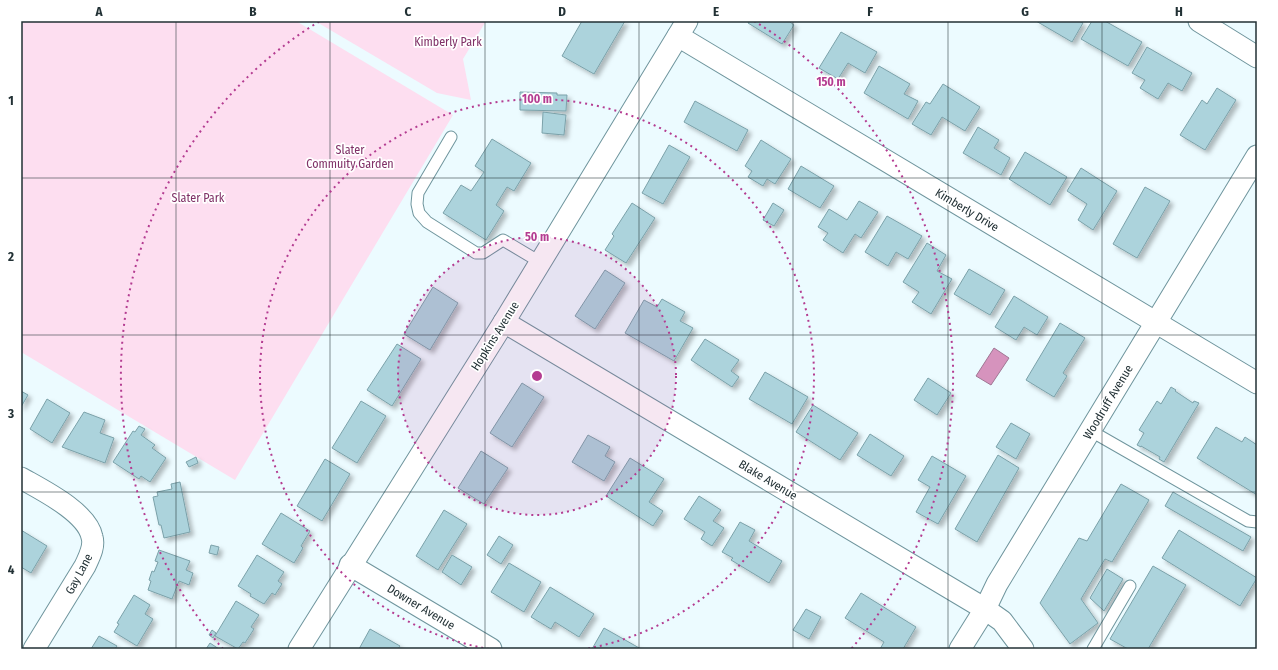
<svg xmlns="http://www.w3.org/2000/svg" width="1278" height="670" font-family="'Fira Sans Condensed',sans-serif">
<defs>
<filter id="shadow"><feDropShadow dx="3.5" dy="3.5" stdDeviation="2" flood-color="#0004"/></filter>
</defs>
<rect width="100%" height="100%" fill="#ecfbff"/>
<g fill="#fddef0">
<polygon points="21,21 296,21 453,115 235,480 21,352"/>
<polygon points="315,21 486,21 463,59 471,100 437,93"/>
</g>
<polygon fill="#d693bd" stroke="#a07694" points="994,348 1009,358 991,385 976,376"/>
<g fill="#acd3dc" stroke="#7ba1a9" filter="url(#shadow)">
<polygon points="582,21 625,21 594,74 562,56"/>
<polygon points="749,21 790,21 790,22 794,25 782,44 748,23"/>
<polygon points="1036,21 1079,21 1083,23 1072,42"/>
<polygon points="1092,21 1105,21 1142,42 1128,66 1081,39"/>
<polygon points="841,32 877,52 865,73 848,63 838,79 819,68"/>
<polygon points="1147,47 1192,73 1182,91 1168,83 1158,99 1140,88 1145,80 1132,73"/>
<polygon points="879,66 910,84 904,94 918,101 908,119 864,93"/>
<polygon points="943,84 980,107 965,131 942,117 931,135 912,124 926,102 930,104"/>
<polygon points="1217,88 1236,100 1205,150 1180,135 1202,100 1207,104"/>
<polygon points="520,92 557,93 557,95 567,95 566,111 520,110"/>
<polygon points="695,101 748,130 737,151 684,122"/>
<polygon points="543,112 566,115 564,135 542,133"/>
<polygon points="978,127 999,140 994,148 1010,158 1001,175 963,153"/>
<polygon points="492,139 531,163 514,191 507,187 496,205 504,211 486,240 443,213 461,185 471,191 484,172 475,166"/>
<polygon points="761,140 791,159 775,184 767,179 763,186 748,177 752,171 745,166"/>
<polygon points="669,145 690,157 663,204 642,193"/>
<polygon points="1025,152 1067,177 1050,205 1009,179"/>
<polygon points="801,166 834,186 820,208 788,189"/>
<polygon points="1081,168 1117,191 1093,230 1078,220 1087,204 1067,191"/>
<polygon points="1145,187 1170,201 1137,258 1113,244"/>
<polygon points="859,201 878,212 861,238 855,234 843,253 823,240 828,233 818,227 829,209 847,220"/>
<polygon points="632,203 655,218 626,263 605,250 614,236 612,234"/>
<polygon points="773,203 784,210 774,226 763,220"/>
<polygon points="887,216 922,236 908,259 896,252 888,266 865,252"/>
<polygon points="927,243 946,255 937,271 952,279 931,314 912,302 919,292 903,282"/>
<polygon points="969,269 1005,290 990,315 954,294"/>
<polygon points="605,270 625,283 595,329 575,316"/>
<polygon points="433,287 458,303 430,350 404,334"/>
<polygon points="1014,296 1048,317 1037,335 1024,327 1016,340 995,327"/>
<polygon points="662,299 685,312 680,321 693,328 674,361 625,333 644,300 657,307"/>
<polygon points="1060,323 1085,338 1063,373 1067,376 1054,397 1026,380"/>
<polygon points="705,339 739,360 731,371 739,377 732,387 691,360"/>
<polygon points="397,344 421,359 392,406 367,390"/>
<polygon points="765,372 808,397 792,424 749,399"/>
<polygon points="928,378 951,393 937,415 914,400"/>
<polygon points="522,383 544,397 512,447 490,433"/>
<polygon points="1171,387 1176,390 1175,391 1193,403 1194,401 1199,403 1164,462 1159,459 1160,457 1141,446 1141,447 1137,445 1144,433 1139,430 1157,401 1161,404"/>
<polygon points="21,391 28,395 21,407"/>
<polygon points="47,399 70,413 52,443 30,429"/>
<polygon points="361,401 386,416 357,463 332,448"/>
<polygon points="813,405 858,433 840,460 796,432"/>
<polygon points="84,412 105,420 100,433 114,438 105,463 62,447"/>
<polygon points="1011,423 1030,434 1016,459 996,447"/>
<polygon points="139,426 145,429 141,435 155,445 152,448 166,458 150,482 141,476 139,479 113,462 133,431 135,432"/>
<polygon points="1216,427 1242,442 1245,437 1257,445 1257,495 1197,458"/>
<polygon points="870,434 904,456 891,476 857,455"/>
<polygon points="588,435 610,447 605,456 615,462 604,481 572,462"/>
<polygon points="481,451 508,468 484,504 458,488"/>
<polygon points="998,455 1019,468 977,542 955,529"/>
<polygon points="932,456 966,476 938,524 916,512 930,487 918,480"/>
<polygon points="196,457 198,463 189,467 186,462"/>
<polygon points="630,458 664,479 649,502 663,511 653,526 606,496"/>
<polygon points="325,459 350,474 322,521 297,506"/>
<polygon points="180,482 190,532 164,538 161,525 159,525 153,497 158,496 157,492 172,489 171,484"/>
<polygon points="1121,484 1149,500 1112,562 1105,559 1081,599 1098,623 1070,644 1040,603 1079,538 1087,541"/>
<polygon points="1173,492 1251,537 1243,551 1165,506"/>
<polygon points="699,496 721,510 713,521 724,528 712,546 701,539 705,532 684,519"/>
<polygon points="444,510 467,524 438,570 416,556"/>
<polygon points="281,513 310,531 301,546 303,548 294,563 262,544"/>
<polygon points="740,522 755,530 749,541 782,561 769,583 731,560 733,558 722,552"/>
<polygon points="21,530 47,546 31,573 21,567"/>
<polygon points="1179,530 1257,578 1240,606 1162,558"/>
<polygon points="499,536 513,545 501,564 487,555"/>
<polygon points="211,545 219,547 217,555 209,553"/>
<polygon points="159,550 190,561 186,570 193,573 189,585 179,581 172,599 148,590 151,581 149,580 152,571 154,572 158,562 155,561"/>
<polygon points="257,555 284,572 278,581 282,584 275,595 272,593 264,604 250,596 251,594 238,586"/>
<polygon points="452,555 472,567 461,585 442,572"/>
<polygon points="509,563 541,582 524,612 491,592"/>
<polygon points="1153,566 1186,585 1148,649 1128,649 1110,639"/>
<polygon points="1107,569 1123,579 1104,611 1090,598"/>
<polygon points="550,587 594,614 579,637 555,622 551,629 531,617"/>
<polygon points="861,593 916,627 903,649 880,649 884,642 845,618"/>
<polygon points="134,595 150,605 145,614 153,619 137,646 114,632 119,624 117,623"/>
<polygon points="236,601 259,615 251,627 254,629 245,643 243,642 238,649 215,636"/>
<polygon points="806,609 821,617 809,639 793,630"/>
<polygon points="604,628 641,649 592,649"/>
<polygon points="370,629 400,646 398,649 359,649"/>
<polygon points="212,630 216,633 213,638 209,635"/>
<polygon points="99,636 117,646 115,649 91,649"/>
<polygon points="210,643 219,649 206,649"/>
</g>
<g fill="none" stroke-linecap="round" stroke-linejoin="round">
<defs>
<g id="service">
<polyline points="451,137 418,193 417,204 419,213 427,222 476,253 483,253 503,240 540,262"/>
<polyline points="1091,431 1248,521 1257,522"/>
<polyline points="1093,649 1130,586"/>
</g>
<g id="minor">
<polyline points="1199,21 1257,57"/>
<polyline points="678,36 1257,383"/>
<polyline points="504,322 985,609 1002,621 1023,649"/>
<path d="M21,478C42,490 87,512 92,537C95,547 89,557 85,566L34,649"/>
<polyline points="350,565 491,649"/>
<polyline points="299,649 504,322 687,21"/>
<polyline points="960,649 985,609 997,584 1257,156"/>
</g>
</defs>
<use href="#service" stroke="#6f959d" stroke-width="13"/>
<use href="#minor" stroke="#6f959d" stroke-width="23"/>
<use href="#service" stroke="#fff" stroke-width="11"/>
<use href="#minor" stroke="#fff" stroke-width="21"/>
</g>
<path fill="none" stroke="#223135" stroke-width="1" stroke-opacity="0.55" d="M176,21V649M330,21V649M485,21V649M639,21V649M793,21V649M948,21V649M1102,21V649M21,178H1257M21,335H1257M21,492H1257"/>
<circle cx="537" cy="376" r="139" fill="#b43c91" fill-opacity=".12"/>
<g fill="none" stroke="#b43c91" stroke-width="2" stroke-dasharray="2 4">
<circle cx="537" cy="376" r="139"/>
<path d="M489 649A277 277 0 1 1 585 649"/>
<path d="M223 649A416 416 0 0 1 320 21M754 21A416 416 0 0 1 851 649"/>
</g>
<g text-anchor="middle" stroke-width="3.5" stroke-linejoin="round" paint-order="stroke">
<g font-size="12" fill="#803167" stroke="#fff">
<text x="448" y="46">Kimberly Park</text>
<text x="350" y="154">Slater<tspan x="350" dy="14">Commuity Garden</tspan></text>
<text x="198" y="202">Slater Park</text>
</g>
<g font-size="12" fill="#223135" stroke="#fff">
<text transform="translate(967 210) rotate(31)" y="4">Kimberly Drive</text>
<text transform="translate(495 336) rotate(-58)" y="4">Hopkins Avenue</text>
<text transform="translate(1108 402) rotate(-59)" y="4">Woodruff Avenue</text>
<text transform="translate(768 480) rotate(31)" y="4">Blake Avenue</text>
<text transform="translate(79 574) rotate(-62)" y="4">Gay Lane</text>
<text transform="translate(421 607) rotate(31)" y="4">Downer Avenue</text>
</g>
</g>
<circle cx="537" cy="376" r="6" fill="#b43c91" stroke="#fff" stroke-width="2"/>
<g font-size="12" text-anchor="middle" font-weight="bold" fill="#b43c91" stroke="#fff" stroke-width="3.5" stroke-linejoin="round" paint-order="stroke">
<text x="831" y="86">150 m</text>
<text x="537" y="103">100 m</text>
<text x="537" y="241">50 m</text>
</g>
<rect width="1278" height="670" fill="none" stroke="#ffffff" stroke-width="44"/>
<rect x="22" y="22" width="1234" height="626" fill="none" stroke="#223135" stroke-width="1.5"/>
<g font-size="13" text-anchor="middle" font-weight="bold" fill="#223135">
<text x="99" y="16">A</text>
<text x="253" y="16">B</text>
<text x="408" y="16">C</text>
<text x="562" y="16">D</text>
<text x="716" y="16">E</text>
<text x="870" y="16">F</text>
<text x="1025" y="16">G</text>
<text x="1179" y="16">H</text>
<text x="11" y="105">1</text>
<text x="11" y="261">2</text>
<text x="11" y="418">3</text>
<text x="11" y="574">4</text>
</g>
</svg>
